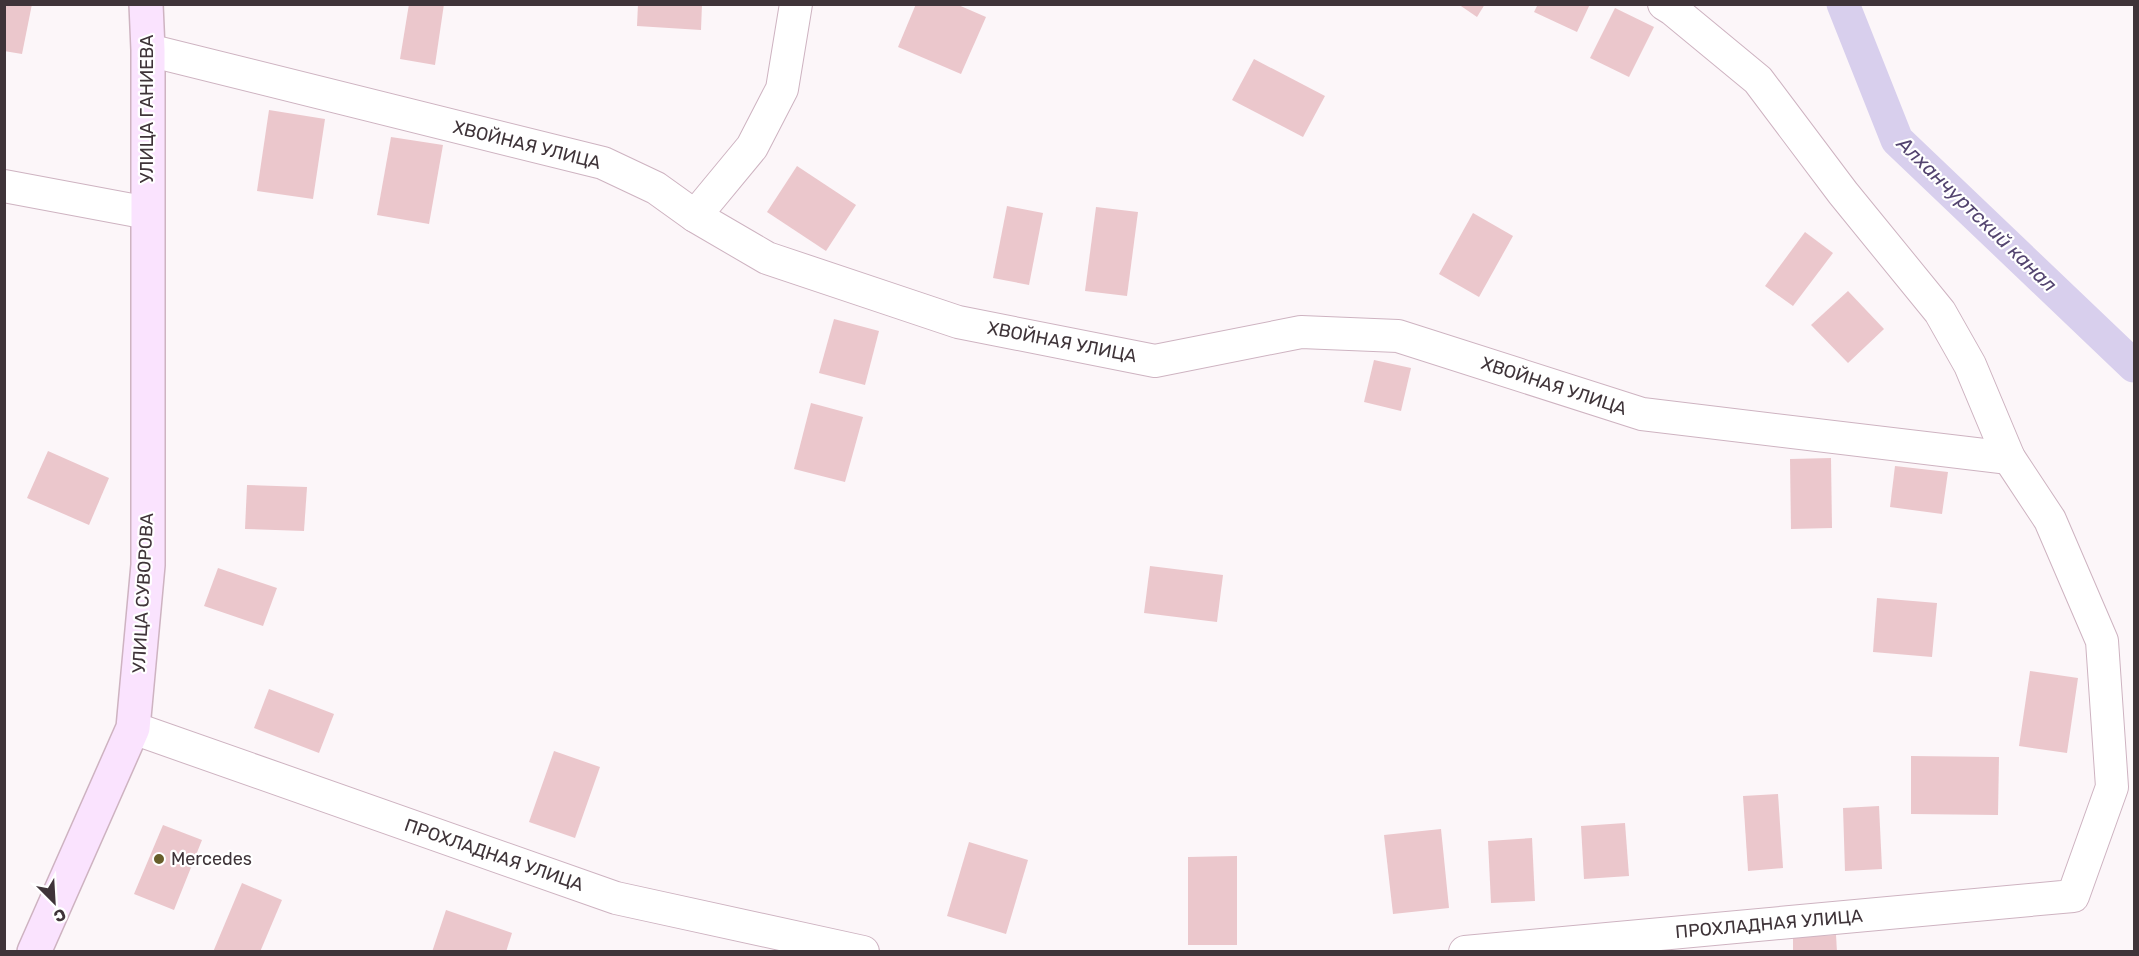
<svg xmlns="http://www.w3.org/2000/svg" width="2139" height="956" font-family="Rubik,sans-serif">
<rect width="100%" height="100%" fill="#fcf6f9"/>
<g fill="none" stroke-linecap="round" stroke-linejoin="round">
<polyline stroke="#d8cfed" stroke-width="33" points="1843,4 1897,140 2134,366"/>
</g>
<g fill="#ebc7cc">
<polygon points="4,4 32,4 22,54 4,51"/>
<polygon points="409,4 444,4 435,65 400,59"/>
<polygon points="638,4 702,4 701,30 637,26"/>
<polygon points="916,4 956,4 986,17 961,74 898,47"/>
<polygon points="1458,4 1485,4 1477,17"/>
<polygon points="1538,4 1590,4 1577,32 1534,12"/>
<polygon points="1615,8 1654,27 1629,77 1590,58"/>
<polygon points="1254,59 1325,96 1303,137 1232,100"/>
<polygon points="269,110 325,119 313,199 257,191"/>
<polygon points="391,137 443,145 429,224 377,215"/>
<polygon points="797,166 856,205 826,251 767,212"/>
<polygon points="1007,206 1043,213 1029,285 993,278"/>
<polygon points="1096,207 1138,212 1127,296 1085,291"/>
<polygon points="1473,213 1513,236 1479,297 1439,274"/>
<polygon points="1805,232 1833,253 1793,306 1765,286"/>
<polygon points="1848,291 1884,329 1848,363 1811,325"/>
<polygon points="834,319 879,331 865,385 819,373"/>
<polygon points="1374,360 1411,368 1401,411 1364,402"/>
<polygon points="811,403 863,417 845,482 794,469"/>
<polygon points="48,451 109,478 89,525 27,498"/>
<polygon points="1831,458 1832,528 1791,529 1790,459"/>
<polygon points="1895,466 1948,472 1942,514 1890,507"/>
<polygon points="247,485 307,487 304,531 245,529"/>
<polygon points="1150,566 1223,575 1217,622 1144,613"/>
<polygon points="218,568 277,588 263,626 204,606"/>
<polygon points="1877,598 1937,603 1932,657 1873,652"/>
<polygon points="2030,671 2078,678 2067,753 2019,746"/>
<polygon points="269,689 334,714 319,753 254,728"/>
<polygon points="554,751 600,767 575,838 529,822"/>
<polygon points="1911,756 1999,757 1998,815 1911,814"/>
<polygon points="1778,794 1783,868 1748,871 1743,796"/>
<polygon points="1879,806 1882,869 1845,871 1843,808"/>
<polygon points="1625,823 1629,876 1584,879 1581,826"/>
<polygon points="163,825 202,840 174,910 134,894"/>
<polygon points="1441,829 1449,908 1393,914 1384,835"/>
<polygon points="1532,838 1535,901 1491,903 1488,841"/>
<polygon points="969,842 1028,860 1006,934 947,916"/>
<polygon points="1237,856 1237,945 1188,945 1188,857"/>
<polygon points="242,883 282,900 260,952 213,952"/>
<polygon points="446,910 512,933 506,952 432,952"/>
<polygon points="1836,935 1837,952 1793,952 1793,937"/>
</g>
<g fill="none" stroke-linecap="round" stroke-linejoin="round">
<defs>
<g id="street">
<polyline points="148,50 603,163 656,188 695,216 767,258 958,322 1155,361 1301,332 1398,336 1642,414 2009,458"/>
<polyline points="4,186 148,213"/>
<polyline points="695,216 752,147 782,89 796,4"/>
<polyline points="133,728 616,898 863,952"/>
<polyline points="1465,952 2073,896 2112,787 2102,641 2050,520 2009,458 1970,365 1940,312 1843,193 1758,80 1672,9 1664,4"/>
</g>
<polyline id="secondary" points="34,952 133,728 148,565 148,50 146,4"/>
</defs>
<use href="#street" stroke="#ceb3c1" stroke-width="34"/>
<use href="#secondary" stroke="#ceb3c1" stroke-width="36"/>
<use href="#street" stroke="#fff" stroke-width="32"/>
<use href="#secondary" stroke="#fae3fe" stroke-width="33"/>
</g>
<circle fill="#675e2a" stroke="#fff" stroke-width="2" cx="159" cy="859" r="6"/>
<g text-anchor="middle" stroke-width="4.5" stroke-linejoin="round" paint-order="stroke">
<g font-size="18" fill="#3f3439" stroke="#fff">
<text transform="translate(147 109) rotate(-90)" y="6">УЛИЦА ГАНИЕВА</text>
<text transform="translate(527 145) rotate(14)" y="6">ХВОЙНАЯ УЛИЦА</text>
<text transform="translate(1062 342) rotate(11)" y="6">ХВОЙНАЯ УЛИЦА</text>
<text transform="translate(1554 386) rotate(18)" y="6">ХВОЙНАЯ УЛИЦА</text>
<text transform="translate(143 593) rotate(-87)" y="6">УЛИЦА СУВОРОВА</text>
<text transform="translate(494 855) rotate(19)" y="6">ПРОХЛАДНАЯ УЛИЦА</text>
<text transform="translate(1769 924) rotate(-5)" y="6">ПРОХЛАДНАЯ УЛИЦА</text>
</g>
<g font-size="18" fill="#3f3439" stroke="#fff" text-anchor="start">
<text x="171" y="865">Mercedes</text>
</g>
<g font-size="20" font-style="italic" fill="#544570" stroke="#fff">
<text transform="translate(1977 214) rotate(44)" y="7">Алханчуртский канал</text>
</g>
</g>
<rect width="2139" height="956" fill="none" stroke="#3f3439" stroke-width="12"/>
<g transform="translate(54 902) rotate(156)" stroke="#ffffff" stroke-width="4.5" paint-order="stroke">
<path d="M0-4.5L10 22L0 15L-10 22Z" fill="#3f3439"/>
<text y="-9" font-size="16" font-weight="bold" text-anchor="middle" fill="#3f3439">С</text>
</g>
</svg>
